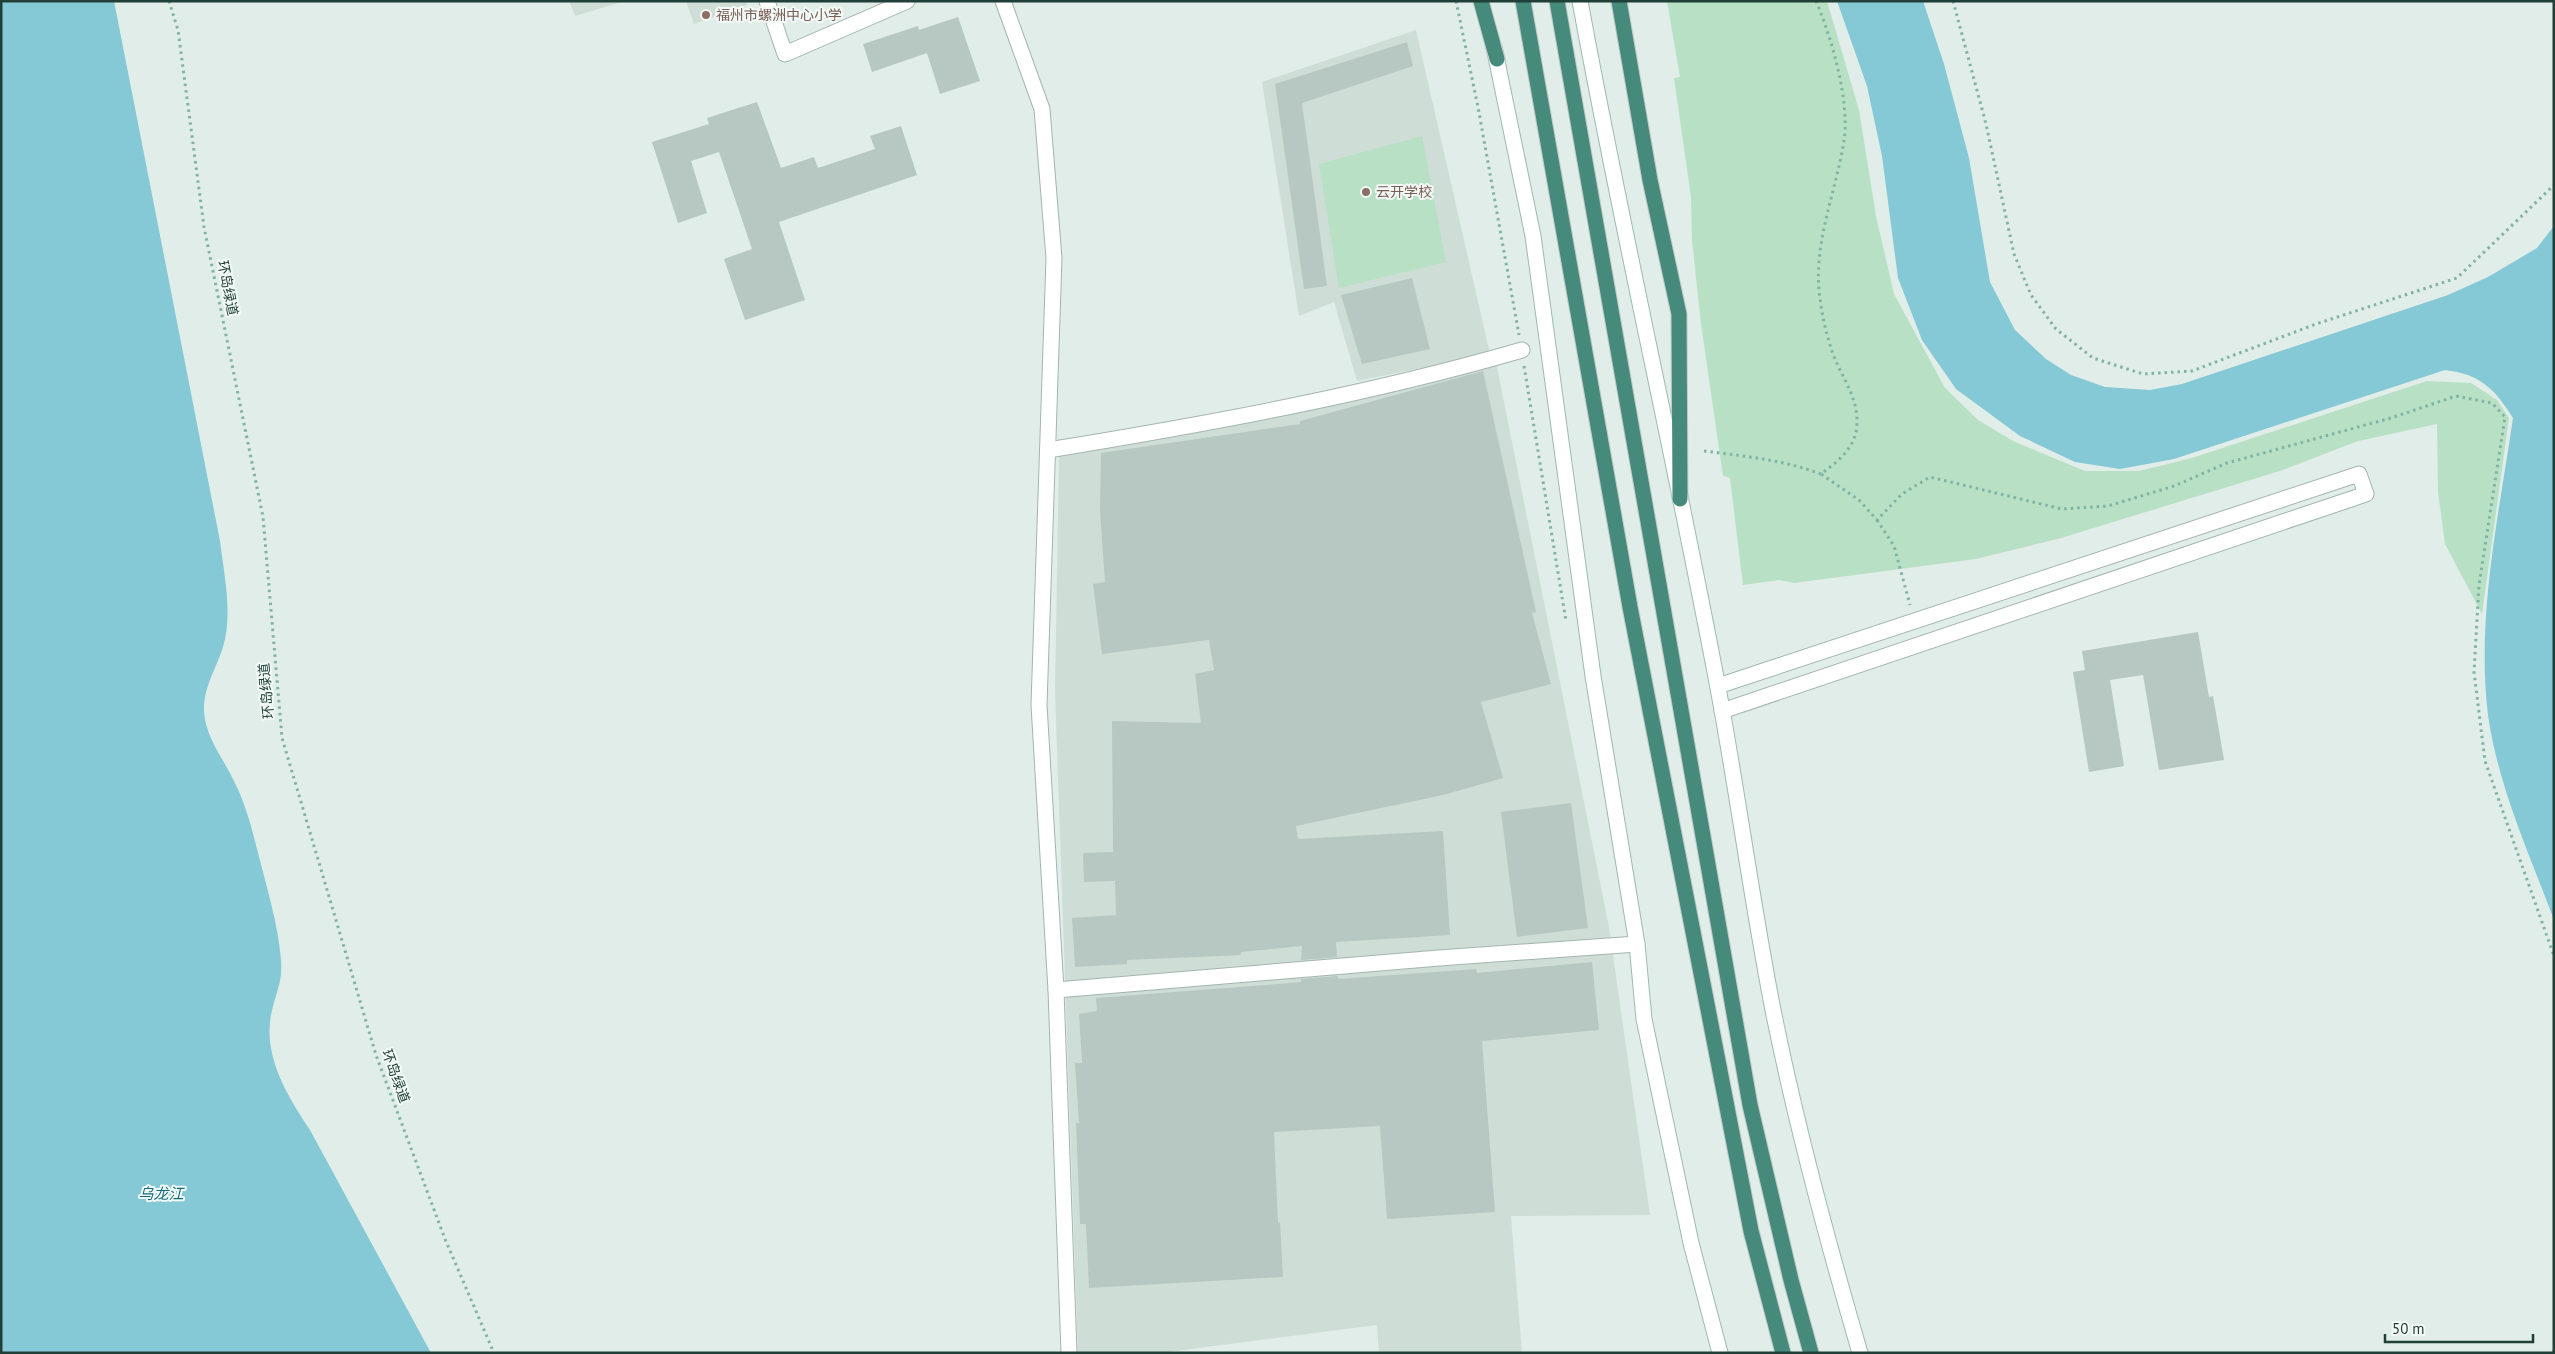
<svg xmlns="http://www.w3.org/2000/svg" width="2555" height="1354" font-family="'PT Sans','Noto Sans SC',sans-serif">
<rect width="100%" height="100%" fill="#e1ede8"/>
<g fill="#cfddd7">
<polygon points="569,1 625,1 575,16"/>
<polygon points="686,1 746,1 747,5 694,24"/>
<polygon points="1416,30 1490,354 1357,381 1334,302 1299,316 1262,82"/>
<polygon points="1496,362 1609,927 1650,1215 1511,1216 1522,1353 1379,1353 1377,1325 1160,1353 1078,1353 1055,691 1059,456 1279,417"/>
</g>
<g fill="#b8e0c4">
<polygon points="1667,1 1827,1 1859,110 1876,216 1894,294 1945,388 1978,420 2013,441 2085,471 2139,471 2192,458 2427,381 2471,383 2497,400 2509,418 2482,614 2445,544 2438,492 2437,424 2358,441 2283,470 2061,538 1976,559 1794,583 1779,580 1743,585 1730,478 1723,476 1701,324 1692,240 1691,197 1674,78 1680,77"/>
<polygon points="1422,136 1446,262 1339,288 1319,164"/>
</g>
<g fill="#85c8d6">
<path d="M1,1H114L220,541C224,574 233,614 223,647C216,669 203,688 204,712C206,738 223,758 234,781C245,803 251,825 257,849C266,885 278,923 281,960C283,983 275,994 271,1015C263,1057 288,1097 310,1130L431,1353H1Z"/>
<path d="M1837,1H1923L1944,64L1969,158L1990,282L2015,330L2046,359L2071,375L2105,387L2150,390L2182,384L2448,295L2488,277L2537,248L2554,226V920C2529,853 2498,786 2488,715C2476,616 2499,515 2513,418C2495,389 2480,374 2445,370L2174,459L2120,469L2075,462L2020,436L1956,389L1922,340L1898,278L1882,156L1867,86Z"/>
</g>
<g fill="#b6c8c1">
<polygon points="958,17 980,81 940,94 927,53 872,72 863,44 918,26 919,30"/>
<polygon points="1407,42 1413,66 1302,103 1327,286 1304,289 1275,84"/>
<polygon points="757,102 781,168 814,157 818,168 875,149 870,136 901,126 917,175 779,222 805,300 745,320 724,259 752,249 719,152 691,161 707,213 678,223 652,142 709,124 707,118"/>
<polygon points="1412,278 1430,349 1362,364 1341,295"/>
<polygon points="1483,371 1536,612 1532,613 1551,684 1481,702 1503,778 1443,795 1296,826 1298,839 1443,831 1450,935 1336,942 1337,957 1301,960 1302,946 1241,952 1241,955 1127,960 1127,964 1075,967 1072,918 1116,915 1115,881 1084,882 1083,853 1113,852 1112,721 1201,723 1195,674 1214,670 1209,640 1102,654 1093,584 1105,582 1100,510 1101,453 1300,424 1300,421"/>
<polygon points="2198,632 2209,697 2213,696 2224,760 2159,770 2143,675 2110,680 2124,766 2089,772 2073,672 2085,670 2082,651"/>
<polygon points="1571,803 1588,928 1517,937 1501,812"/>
<polygon points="1592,962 1599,1030 1482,1041 1495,1212 1387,1219 1380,1126 1274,1132 1278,1223 1280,1222 1283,1277 1089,1288 1086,1224 1080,1224 1076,1123 1079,1123 1075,1063 1082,1063 1079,1014 1097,1011 1096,998 1278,984 1301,982 1301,979 1338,976 1338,979 1476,969 1477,973"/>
</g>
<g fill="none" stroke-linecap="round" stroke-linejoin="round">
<defs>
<g id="minor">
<polyline points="767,1 785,54 907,1"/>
<polyline points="1003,1 1042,109 1054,258 1039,705 1056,990 1069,1353"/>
<path d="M1048,450C1207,424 1367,395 1522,350"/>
<polyline points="1056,990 1439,958 1637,944"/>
</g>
<polyline id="tertiary" points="1718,686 2359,474 2366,494 1722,711"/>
<g id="secondary">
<path d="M1580,1C1622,231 1675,459 1718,688C1738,795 1752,903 1773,1010C1796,1125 1827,1240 1860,1353"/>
<polyline points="1494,47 1533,236 1593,676 1637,944 1644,1019 1691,1243 1720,1353"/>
</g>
<g id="trunk">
<polyline points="1481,1 1497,59"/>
<polyline points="1523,1 1630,607 1751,1231 1783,1353"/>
<polyline points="1557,1 1750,1105 1791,1280 1811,1353"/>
<polyline points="1619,1 1650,180 1679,314 1680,499"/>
</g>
</defs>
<use href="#minor" stroke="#a3b5af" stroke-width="17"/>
<use href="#tertiary" stroke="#a3b5af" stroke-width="17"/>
<use href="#secondary" stroke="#9eb9b0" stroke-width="17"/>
<use href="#trunk" stroke="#c1c9c7" stroke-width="17"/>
<g stroke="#7fb3a3" stroke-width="3" stroke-dasharray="2.5 4" stroke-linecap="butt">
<polyline points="169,1 178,30 204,227 263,517 282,738 376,1055 445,1239 494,1353"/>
<polyline points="1456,1 1478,107 1519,335"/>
<path d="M1816,1C1832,39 1850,101 1844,141C1836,192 1812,246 1820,298C1822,316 1827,337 1833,354C1842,378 1858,397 1857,424C1856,448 1838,461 1821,474L1859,500L1877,520L1902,494L1930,477L2062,509L2108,506L2174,486L2227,463L2391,418L2456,396L2492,403L2505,417L2479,585L2474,672L2485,761L2554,956"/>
<polyline points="1953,1 1986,124 2014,254 2031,295 2056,329 2093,358 2143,374 2192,371 2316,324 2457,278 2554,185"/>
<polyline points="1524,366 1566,621"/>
<path d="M1704,451C1744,456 1784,460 1821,474"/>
<polyline points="1877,520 1894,546 1910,605"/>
<polyline points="2553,1353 2554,1349"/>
</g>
<use href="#minor" stroke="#fff" stroke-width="15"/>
<use href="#tertiary" stroke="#fff" stroke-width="15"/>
<use href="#secondary" stroke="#fff" stroke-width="15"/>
<use href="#trunk" stroke="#468a7c" stroke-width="15"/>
</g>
<g fill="#8d6e63" stroke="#f2f9f6" stroke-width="2">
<circle cx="706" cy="15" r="5"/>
<circle cx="1366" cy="192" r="5"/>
</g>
<g text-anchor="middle" stroke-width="4" stroke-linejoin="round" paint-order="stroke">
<g font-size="14" fill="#785e54" stroke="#f2f9f6" text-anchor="start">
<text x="716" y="20">福州市螺洲中心小学</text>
<text x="1376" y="197">云开学校</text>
</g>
<g font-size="14" fill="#203f37" stroke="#f2f9f6">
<text transform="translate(228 288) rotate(79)" y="5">环岛绿道</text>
<text transform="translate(266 691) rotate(-95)" y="5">环岛绿道</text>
<text transform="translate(396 1076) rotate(70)" y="5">环岛绿道</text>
</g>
<g font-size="15" font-style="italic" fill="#156c7f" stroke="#f2f9f6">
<text x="161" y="1199">乌龙江</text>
</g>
</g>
<rect width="2555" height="1354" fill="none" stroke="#203f37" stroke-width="5"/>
<path d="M2385 1334v8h148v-8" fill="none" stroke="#203f37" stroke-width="2.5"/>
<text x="2392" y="1334" font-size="15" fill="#203f37" stroke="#f2f9f6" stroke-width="4" paint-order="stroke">50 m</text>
</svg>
